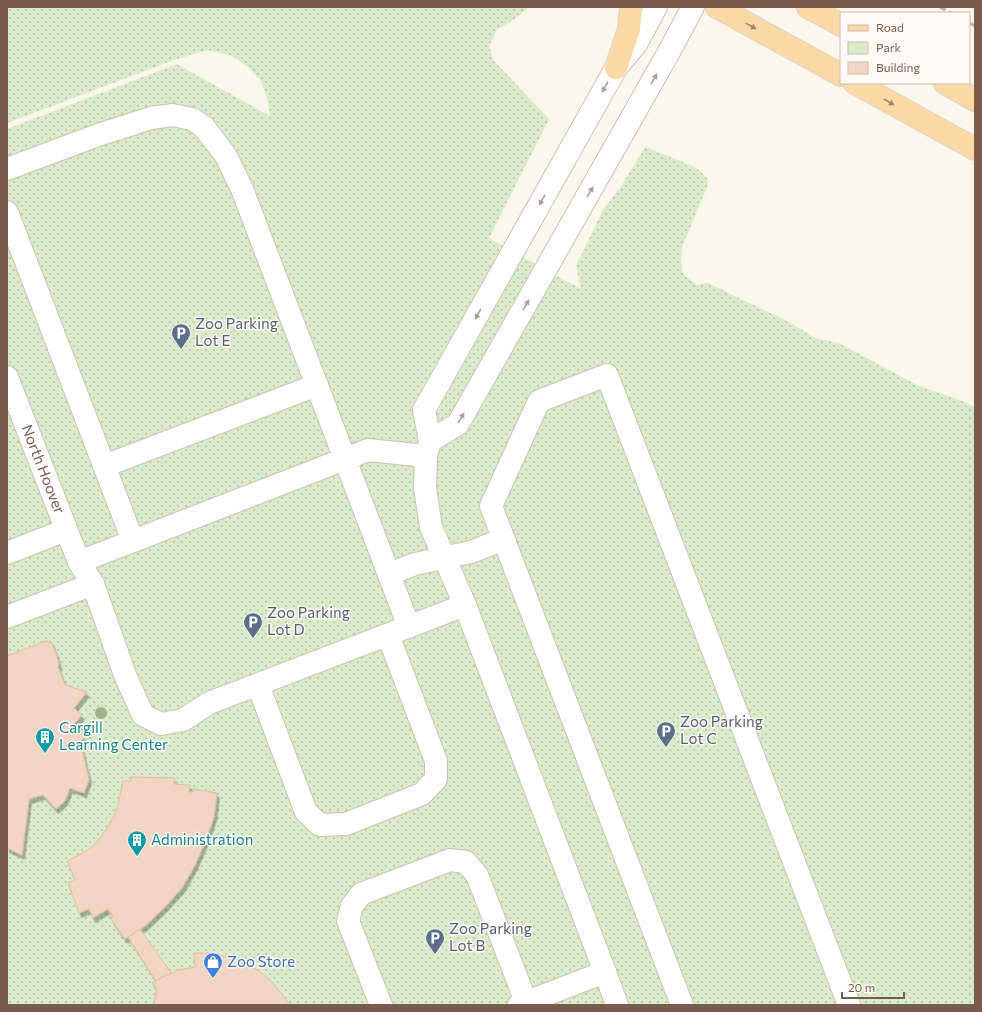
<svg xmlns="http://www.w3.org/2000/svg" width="982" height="1012" font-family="Commissioner,sans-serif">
<defs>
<pattern id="green-dots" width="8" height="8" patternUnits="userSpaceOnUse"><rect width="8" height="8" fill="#d8ecc9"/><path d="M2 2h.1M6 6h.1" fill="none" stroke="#b4c2a5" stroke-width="1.8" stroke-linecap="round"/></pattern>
<filter id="shadow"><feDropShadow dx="2.5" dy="4.5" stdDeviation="0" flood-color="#0004"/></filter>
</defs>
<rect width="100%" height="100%" fill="#fdf6ec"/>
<polygon fill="url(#green-dots)" points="7,7 527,7 527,9 513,20 497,30 489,46 494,61 549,119 489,238 581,289 576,266 603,210 620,188 645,147 693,166 700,171 707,178 708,185 682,247 681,261 683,274 697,285 708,283 787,321 818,339 839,343 917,385 962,401 975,407 975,1005 7,1005 7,129 177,64 270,116 268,101 261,81 249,68 232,56 208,50 174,60 7,123"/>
<g fill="#f3d5c3" stroke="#e6bba3" filter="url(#shadow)">
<polygon points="46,641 52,643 59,663 58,667 65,685 87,692 74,708 82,715 72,726 85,737 80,742 89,779 84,793 70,788 65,801 56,809 43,795 29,799 22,855 7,848 7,656"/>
<polygon points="131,777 175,778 174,784 190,785 189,792 193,792 193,789 217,793 214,817 205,842 195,865 182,888 164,908 145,926 125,939 111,919 113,917 108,909 93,918 89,909 79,913 68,883 75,880 67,861 83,853 93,846 107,829 114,816 118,805 123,781 131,781"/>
<polygon points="140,929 171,973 156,981 128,937"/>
<polygon points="194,953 210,953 219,955 241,961 259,971 271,981 285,998 289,1005 154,1005 157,989 152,983 162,977 179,970 195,967"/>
</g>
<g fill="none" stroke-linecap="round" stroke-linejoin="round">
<defs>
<g id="minor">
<polyline points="7,169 98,135 151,118 173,115 192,119 204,127 226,156 242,189 409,627"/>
<polyline points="7,212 133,541"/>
<path id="s1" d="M7,377L79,562L93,584L125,675L143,715L161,724L183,720L209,703L465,605"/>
<polyline points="430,441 458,424 670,50 693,7"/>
<polyline points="104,466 317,385"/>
<polyline points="7,553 66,530"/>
<polyline points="79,562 368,450 426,456"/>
<polyline points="389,574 415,564 471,552 504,539"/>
<polyline points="7,617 93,584"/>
<polyline points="258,685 306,812 320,825 346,824 422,794 436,779 436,761 388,635"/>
<polyline points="381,1005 348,921 352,906 361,894 450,860 466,862 477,875 526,1002"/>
<polyline points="519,1005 605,972"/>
<polyline points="617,1005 605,972 465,605 431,527 425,488 426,456 430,441 424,410 616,68 636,44 656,7"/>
<polyline points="682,1005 491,506 539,401 607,375 849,1005"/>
</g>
<g id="major">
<polyline points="717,7 841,75"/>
<polyline points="808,7 841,25"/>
<polyline points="616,68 629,29 631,7"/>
<polyline points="855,83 975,149"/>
<polyline points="945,83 975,100"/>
</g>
</defs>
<use href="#minor" stroke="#d1beb0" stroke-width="24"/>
<use href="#major" stroke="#dad1cd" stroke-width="24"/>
<use href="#minor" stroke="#fff" stroke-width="22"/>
<use href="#major" stroke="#fbd9a5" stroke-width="22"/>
<g stroke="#b9a8c9" stroke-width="3" stroke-dasharray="6 4" stroke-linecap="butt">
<polyline points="940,7 951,13"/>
<polyline points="969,23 975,26"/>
</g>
</g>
<circle fill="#a0b28e" cx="101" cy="713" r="6"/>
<defs><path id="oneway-solid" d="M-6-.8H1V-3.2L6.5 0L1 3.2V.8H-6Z"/></defs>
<g fill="#a18267">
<use href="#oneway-solid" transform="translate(751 26) rotate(29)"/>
<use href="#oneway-solid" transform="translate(889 102) rotate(29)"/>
</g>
<g fill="#af9d94">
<use href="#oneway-solid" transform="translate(654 79) rotate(-60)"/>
<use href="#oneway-solid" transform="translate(605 87) rotate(119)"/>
<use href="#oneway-solid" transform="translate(590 192) rotate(-60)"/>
<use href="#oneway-solid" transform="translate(542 200) rotate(119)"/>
<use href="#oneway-solid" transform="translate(526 305) rotate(-60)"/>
<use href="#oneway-solid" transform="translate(478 314) rotate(119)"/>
<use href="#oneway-solid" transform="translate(461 418) rotate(-59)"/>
</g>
<defs>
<symbol id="parking-pin" viewBox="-11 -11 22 30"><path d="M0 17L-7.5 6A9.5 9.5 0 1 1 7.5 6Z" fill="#5c6f8a" stroke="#fffaf3"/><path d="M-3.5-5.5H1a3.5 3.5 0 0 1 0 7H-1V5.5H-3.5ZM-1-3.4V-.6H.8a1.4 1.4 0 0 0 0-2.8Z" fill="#fff"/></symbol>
<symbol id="building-pin" viewBox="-11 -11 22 30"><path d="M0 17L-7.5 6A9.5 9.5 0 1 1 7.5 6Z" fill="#0f9aa8" stroke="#fffaf3"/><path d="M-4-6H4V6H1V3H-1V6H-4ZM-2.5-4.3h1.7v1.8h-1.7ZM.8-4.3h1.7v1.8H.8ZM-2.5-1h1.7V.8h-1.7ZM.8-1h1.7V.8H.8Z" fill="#fff"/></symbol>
<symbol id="shop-pin" viewBox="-11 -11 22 30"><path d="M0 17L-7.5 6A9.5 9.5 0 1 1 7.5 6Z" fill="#3f7fe0" stroke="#fffaf3"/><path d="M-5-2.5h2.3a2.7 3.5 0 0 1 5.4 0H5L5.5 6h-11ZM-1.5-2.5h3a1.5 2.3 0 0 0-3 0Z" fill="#fff"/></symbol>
</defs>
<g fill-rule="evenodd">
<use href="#parking-pin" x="170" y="322" width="22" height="30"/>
<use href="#parking-pin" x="242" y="611" width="22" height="30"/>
<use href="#parking-pin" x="655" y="720" width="22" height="30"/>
<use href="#building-pin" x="34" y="726" width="22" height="30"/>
<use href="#building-pin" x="126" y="829" width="22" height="30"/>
<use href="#parking-pin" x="424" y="927" width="22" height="30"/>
<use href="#shop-pin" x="202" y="951" width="22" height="30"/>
</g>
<g text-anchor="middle" stroke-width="3" stroke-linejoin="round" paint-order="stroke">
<g font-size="15" fill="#4e5e75" stroke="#fffaf3" text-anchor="start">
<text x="195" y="329">Zoo Parking<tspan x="195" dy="17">Lot E</tspan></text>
<text x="267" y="618">Zoo Parking<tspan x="267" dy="17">Lot D</tspan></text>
<text x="680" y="727">Zoo Parking<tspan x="680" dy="17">Lot C</tspan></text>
<text x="449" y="934">Zoo Parking<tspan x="449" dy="17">Lot B</tspan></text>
</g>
<g font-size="15" fill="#7a5c4d" stroke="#fffaf3">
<text dy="5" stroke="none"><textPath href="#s1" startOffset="99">North Hoover</textPath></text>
</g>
<g font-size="15" fill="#0d838f" stroke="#fffaf3" text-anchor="start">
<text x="59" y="733">Cargill<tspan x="59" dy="17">Learning Center</tspan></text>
<text x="151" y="845">Administration</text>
</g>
<g font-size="15" fill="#366cbe" stroke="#fffaf3" text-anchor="start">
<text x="227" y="967">Zoo Store</text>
</g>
</g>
<rect width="982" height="1012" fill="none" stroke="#7a5c4d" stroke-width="16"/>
<rect x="840" y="12" width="130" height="72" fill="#fffaf3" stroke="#cabbb1"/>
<rect x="848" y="25" width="20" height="6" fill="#fbd9a5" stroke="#cabbb1"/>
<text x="876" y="32" font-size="12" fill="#7a5c4d">Road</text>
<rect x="848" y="42" width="20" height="12" fill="#d8ecc9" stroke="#cabbb1"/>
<text x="876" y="52" font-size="12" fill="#7a5c4d">Park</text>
<rect x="848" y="62" width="20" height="12" fill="#f3d5c3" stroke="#cabbb1"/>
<text x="876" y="72" font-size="12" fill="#7a5c4d">Building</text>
<path d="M842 992v6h62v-6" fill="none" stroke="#7a5c4d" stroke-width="2"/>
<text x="848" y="992" font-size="12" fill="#7a5c4d" stroke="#fffaf3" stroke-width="3" paint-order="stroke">20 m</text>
</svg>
